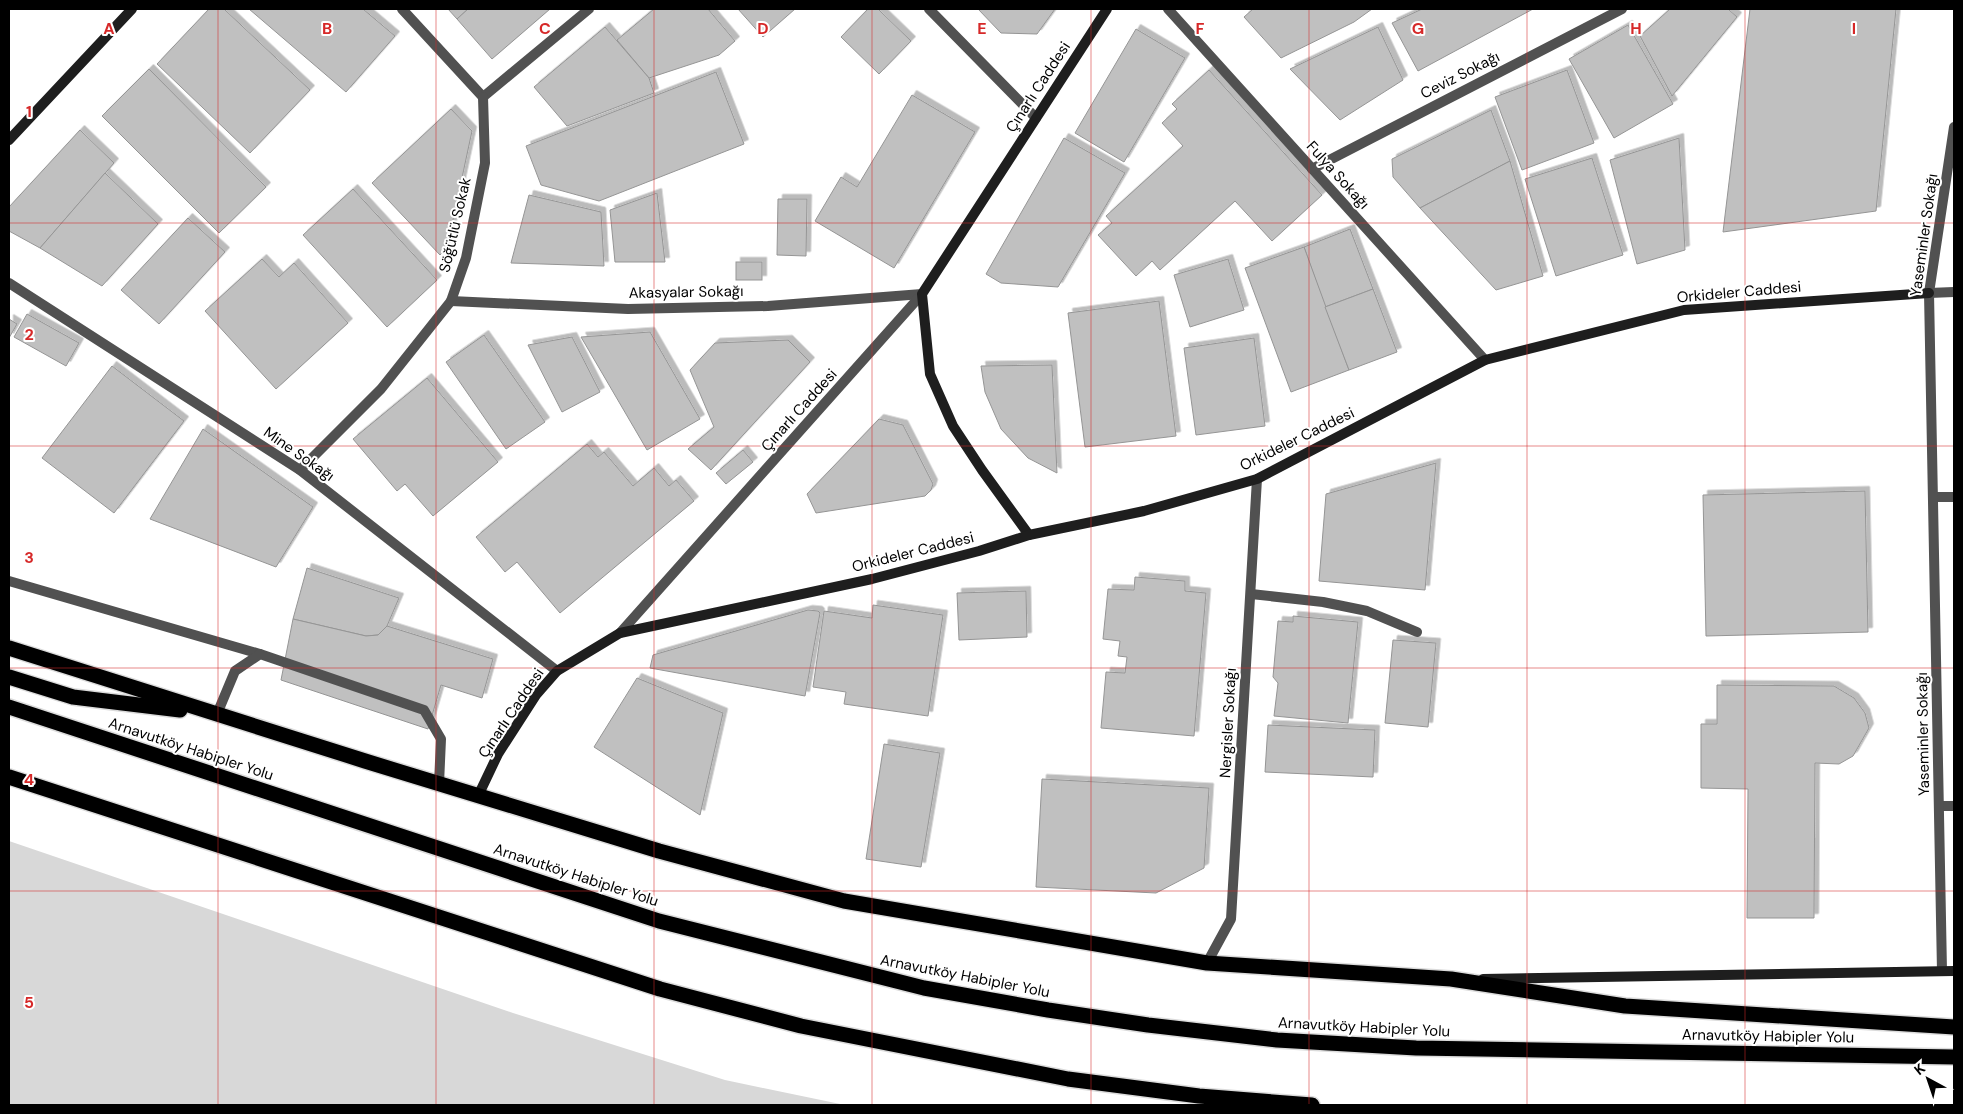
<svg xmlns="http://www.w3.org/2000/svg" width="1963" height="1114" font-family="'DM Sans',sans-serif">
<defs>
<filter id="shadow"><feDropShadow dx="4.5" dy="-4.5" stdDeviation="0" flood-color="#0004"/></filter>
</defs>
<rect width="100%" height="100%" fill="#fff"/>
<polygon fill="#d8d8d8" points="9,841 513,1013 725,1080 845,1105 9,1105"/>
<g fill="#c0c0c0" stroke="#959595" filter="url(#shadow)">
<polygon points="209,9 224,9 310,90 250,153 157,64"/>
<polygon points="249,9 363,9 395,36 346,92"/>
<polygon points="448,9 468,9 457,19"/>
<polygon points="468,9 550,9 492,59 457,19"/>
<polygon points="654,9 708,9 735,41 719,55 649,78 617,40"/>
<polygon points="738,9 795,9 763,37"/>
<polygon points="868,9 878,9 911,41 879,74 841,37"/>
<polygon points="978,9 1055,9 1037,34 1001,33"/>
<polygon points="1253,9 1372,9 1354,22 1281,58 1244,17"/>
<polygon points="1422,9 1533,9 1418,71 1392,23"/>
<polygon points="1670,9 1728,9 1737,17 1672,96 1640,36"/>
<polygon points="1750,9 1896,9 1876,211 1723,232"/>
<polygon points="1628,25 1673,104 1614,138 1569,59"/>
<polygon points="605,27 649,78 654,93 567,126 534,87"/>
<polygon points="1378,27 1403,80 1340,120 1290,69"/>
<polygon points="1136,29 1185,58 1124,162 1075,133"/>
<polygon points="149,69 266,187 219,233 102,116"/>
<polygon points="1209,70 1322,195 1272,241 1235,201 1160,270 1152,261 1136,276 1098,235 1112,223 1106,216 1183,146 1162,123 1177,109 1172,104"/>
<polygon points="1567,70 1594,143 1522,170 1495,97"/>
<polygon points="716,72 744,144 599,201 541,185 526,146"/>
<polygon points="912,95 975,132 894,268 815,221 841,177 857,187"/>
<polygon points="451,109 472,131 447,248 440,255 372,183"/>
<polygon points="1491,110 1510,161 1420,208 1393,177 1392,159"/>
<polygon points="80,130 114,163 40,248 9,231 9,207"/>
<polygon points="1064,138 1125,173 1058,287 1001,283 986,274"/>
<polygon points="1679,138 1685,250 1637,264 1610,160"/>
<polygon points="1592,158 1623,255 1556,276 1525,179"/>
<polygon points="1510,161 1543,276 1496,290 1420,208"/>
<polygon points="105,173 158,224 102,286 40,248"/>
<polygon points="353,189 437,280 387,327 303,235"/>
<polygon points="657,193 665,262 615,262 610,210"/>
<polygon points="529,195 601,212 604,266 511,263"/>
<polygon points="778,199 807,199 806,256 777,255"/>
<polygon points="188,218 225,252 159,324 121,290"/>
<polygon points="1350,229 1373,289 1325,307 1304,247"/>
<polygon points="1304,247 1349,370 1291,392 1245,268"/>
<polygon points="262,259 279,277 294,263 348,323 276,389 205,311"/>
<polygon points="1228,259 1244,310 1190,327 1174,275"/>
<rect x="736" y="262" width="26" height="18"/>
<polygon points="1373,289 1397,352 1349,370 1325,307"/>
<polygon points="1159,301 1176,436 1085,447 1068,313"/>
<polygon points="27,314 79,343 66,366 14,337"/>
<polygon points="9,319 17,324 9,338"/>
<polygon points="650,332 700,419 647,450 581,337"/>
<polygon points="484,335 545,422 506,449 446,362"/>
<polygon points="572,337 600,392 562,412 528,345"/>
<polygon points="1254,338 1265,426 1196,435 1184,348"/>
<polygon points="788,340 810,362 711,470 688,449 714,427 690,370 715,343"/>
<polygon points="1052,365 1057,473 1028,458 1001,429 985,392 981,366"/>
<polygon points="112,366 184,421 114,513 42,458"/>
<polygon points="427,378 498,462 433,516 405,484 397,491 353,439"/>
<polygon points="879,419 903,425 933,484 931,490 925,496 816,513 807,494"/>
<polygon points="203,429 313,507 276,567 150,519"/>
<polygon points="587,444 598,457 604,452 633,486 654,468 669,486 676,480 694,501 560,613 517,562 505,572 476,537"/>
<polygon points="743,450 753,462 726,484 716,473"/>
<polygon points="1436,463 1425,590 1319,581 1326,494"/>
<polygon points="1865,491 1868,632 1706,636 1703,495"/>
<polygon points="307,568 399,598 387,626 378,635 366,636 293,619"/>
<polygon points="1135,577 1185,581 1185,591 1206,593 1194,736 1101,728 1106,672 1125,673 1127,657 1118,656 1120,641 1103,639 1108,589 1134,590"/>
<polygon points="1026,591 1027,637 959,640 957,593"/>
<polygon points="873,605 943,615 928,716 844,704 846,692 813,687 824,611 872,618"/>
<polygon points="808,610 818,611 820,613 805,696 650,668 653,655"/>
<polygon points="1293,616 1358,622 1348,723 1274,716 1278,683 1273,677 1278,621 1293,622"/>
<polygon points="293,619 366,636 378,635 387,626 493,659 482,698 441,685 428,729 281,680"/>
<polygon points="1393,640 1436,643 1428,727 1385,723"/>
<polygon points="637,678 723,713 700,815 594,747"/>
<polygon points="1717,685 1834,686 1854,698 1865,713 1869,728 1853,756 1839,764 1815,763 1814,918 1747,918 1748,789 1701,788 1701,724 1717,724"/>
<polygon points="1268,725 1375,730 1373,777 1265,772"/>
<polygon points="884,744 940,753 921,867 866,859"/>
<polygon points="1042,779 1209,788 1204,868 1156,893 1036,887"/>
</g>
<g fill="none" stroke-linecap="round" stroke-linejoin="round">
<defs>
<g id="highway">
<polyline points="9,648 365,761 659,851 844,901 1207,963 1451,979 1625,1006 1954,1027"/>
<polyline points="9,677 73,697 180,710"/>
<polyline points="9,707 659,921 924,988 1048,1010 1148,1025 1277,1040 1416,1048 1954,1057"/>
<polyline points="9,777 660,989 801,1026 1068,1079 1199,1096 1312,1105"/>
</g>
</defs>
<use href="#highway" stroke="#dbdbdb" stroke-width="18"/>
<g stroke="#515151" stroke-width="10">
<polyline points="1933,497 1954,497"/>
<polyline points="9,581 260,654"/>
<polyline points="217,714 235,671 260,654 424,710 441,739 439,784"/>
</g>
<g stroke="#515151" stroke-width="10">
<polyline points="402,9 483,97"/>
<polyline points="929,9 1036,118"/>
<polyline points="1168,9 1485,360"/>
<polyline points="483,97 589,9"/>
<polyline points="1312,169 1622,9"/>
<polyline points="9,283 300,470 557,671"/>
<polyline points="1929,293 1954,292"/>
<polyline points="451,301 628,309 768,306 922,294"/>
<polyline points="300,470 381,389 451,301 466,258 485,163 483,97"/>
<polyline points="1251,594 1323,602 1367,611 1417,632"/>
<polyline points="620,633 922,294"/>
<polyline points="1939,806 1954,806"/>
<polyline points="1207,963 1231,919 1257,479"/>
<polyline points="1942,971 1929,293 1954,127"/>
</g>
<g stroke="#1e1e1e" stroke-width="10">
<polyline points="9,140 132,9"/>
<polyline points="1029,535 982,470 953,426 930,374 922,294 1107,9"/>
<polyline points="478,796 498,754 536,695 557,671 620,633 872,579 979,551 1029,535 1144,511 1257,479 1485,360 1684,310 1929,293"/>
<polyline points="1483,979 1954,971"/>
</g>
<use href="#highway" stroke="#000" stroke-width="15"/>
</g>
<path fill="none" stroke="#d62828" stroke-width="1" stroke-opacity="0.55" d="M218,9V1105M436,9V1105M654,9V1105M872,9V1105M1091,9V1105M1309,9V1105M1527,9V1105M1745,9V1105M9,223H1954M9,446H1954M9,668H1954M9,891H1954"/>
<g text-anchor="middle" stroke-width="4" stroke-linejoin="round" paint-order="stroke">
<g font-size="15" fill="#000" stroke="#fff">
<text transform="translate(1460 75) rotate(-27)" y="5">Ceviz Sokağı</text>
<text transform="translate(1038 87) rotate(-57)" y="5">Çınarlı Caddesi</text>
<text transform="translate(1338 175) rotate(48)" y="5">Fulya Sokağı</text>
<text transform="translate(455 225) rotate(-77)" y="5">Söğütlü Sokak</text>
<text transform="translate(1924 235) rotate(-82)" y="5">Yaseminler Sokağı</text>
<text transform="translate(686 292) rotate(-1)" y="5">Akasyalar Sokağı</text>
<text transform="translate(1739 292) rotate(-5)" y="5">Orkideler Caddesi</text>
<text transform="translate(799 410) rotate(-48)" y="5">Çınarlı Caddesi</text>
<text transform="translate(1297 439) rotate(-26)" y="5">Orkideler Caddesi</text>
<text transform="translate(299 454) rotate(35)" y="5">Mine Sokağı</text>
<text transform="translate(913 552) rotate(-14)" y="5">Orkideler Caddesi</text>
<text transform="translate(511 713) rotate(-56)" y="5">Çınarlı Caddesi</text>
<text transform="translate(1228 723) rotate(-87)" y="5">Nergisler Sokağı</text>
<text transform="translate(1923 734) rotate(-91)" y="5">Yaseminler Sokağı</text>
<text transform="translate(191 749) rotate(18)" y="5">Arnavutköy Habipler Yolu</text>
<text transform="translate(576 875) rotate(18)" y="5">Arnavutköy Habipler Yolu</text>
<text transform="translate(965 976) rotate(11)" y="5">Arnavutköy Habipler Yolu</text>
<text transform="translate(1364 1027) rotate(3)" y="5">Arnavutköy Habipler Yolu</text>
<text transform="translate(1768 1036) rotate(1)" y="5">Arnavutköy Habipler Yolu</text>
</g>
</g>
<g font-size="16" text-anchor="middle" font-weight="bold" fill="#d62828" stroke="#fff" stroke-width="4" stroke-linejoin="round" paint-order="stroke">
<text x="109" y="34">A</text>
<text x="327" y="34">B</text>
<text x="545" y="34">C</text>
<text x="763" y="34">D</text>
<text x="982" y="34">E</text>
<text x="1200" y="34">F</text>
<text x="1418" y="34">G</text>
<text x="1636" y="34">H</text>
<text x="1854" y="34">I</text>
<text x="29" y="117">1</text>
<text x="29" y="340">2</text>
<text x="29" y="563">3</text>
<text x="29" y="785">4</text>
<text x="29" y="1008">5</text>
</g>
<rect width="1963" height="1114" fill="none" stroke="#000000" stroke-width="20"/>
<g transform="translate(1928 1079) rotate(320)" stroke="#ffffff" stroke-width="4" paint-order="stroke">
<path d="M0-4L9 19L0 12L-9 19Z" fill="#000000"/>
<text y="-8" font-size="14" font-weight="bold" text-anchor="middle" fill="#000000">K</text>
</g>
</svg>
